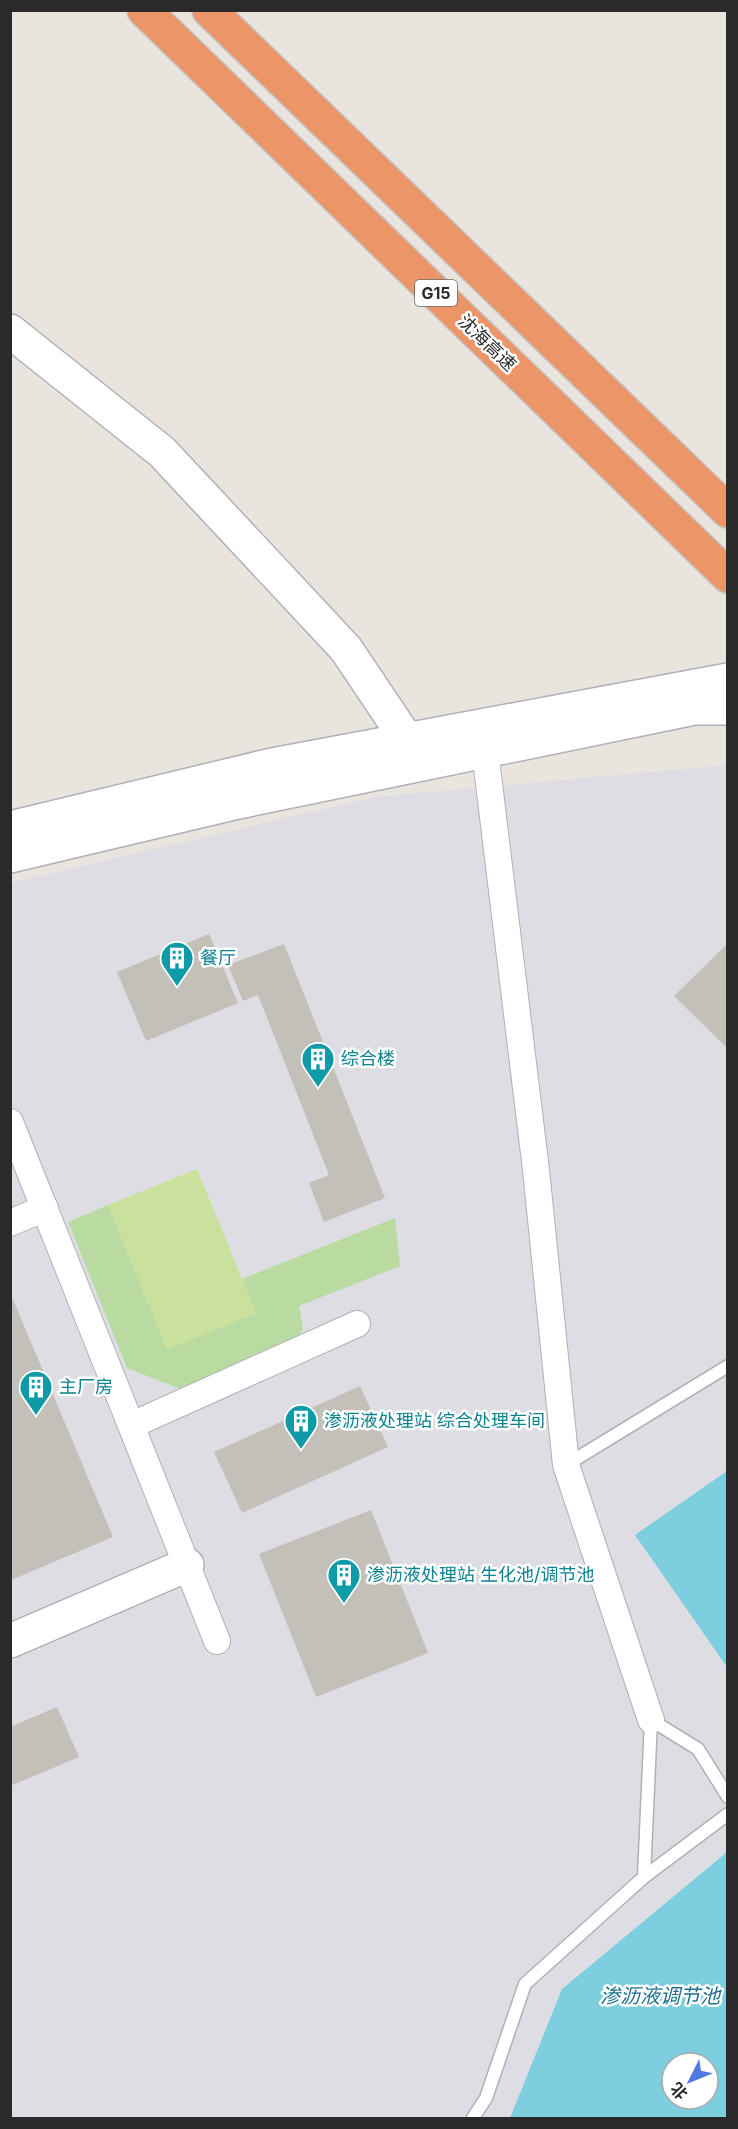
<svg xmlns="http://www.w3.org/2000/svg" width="738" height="2129" font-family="Inter,'Noto Sans SC',sans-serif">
<rect width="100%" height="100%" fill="#eae4de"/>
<path fill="#dfdde4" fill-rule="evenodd" d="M727,765V2118H11L10,883L375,797ZM672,2063H708V2099H672Z"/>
<polygon fill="#b9dba1" points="108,1205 167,1349 256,1313 242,1279 395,1218 400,1266 299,1306 303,1329 292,1344 183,1390 127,1368 68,1222"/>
<polygon fill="#cae19e" points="197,1169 256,1313 167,1350 108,1205"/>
<g fill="#7dcfe0" fill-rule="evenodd">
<polygon points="727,1471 727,1667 635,1535"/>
<path d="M727,1852V2118H510L562,1989ZM672,2063H708V2099H672Z"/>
</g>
<g fill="#c3bfb9">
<polygon points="209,934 238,1003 146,1041 117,972"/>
<polygon points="728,943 728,1049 674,996"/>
<polygon points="284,944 385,1198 324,1222 309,1183 329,1175 258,995 243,1001 228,965"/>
<polygon points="11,1295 113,1537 11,1580"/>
<polygon points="360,1386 388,1447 242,1513 214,1452"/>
<polygon points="371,1510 428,1653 316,1697 259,1554"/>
<polygon points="57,1707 79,1757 10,1786 10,1727"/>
</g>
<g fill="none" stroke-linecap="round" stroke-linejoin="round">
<defs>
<g id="lane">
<polyline points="566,1465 728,1366"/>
<polyline points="644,1877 651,1720 698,1749 728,1797"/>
<polyline points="473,2118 486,2098 525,1984 644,1877 728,1814"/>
</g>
<g id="street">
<polyline points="485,751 536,1170 566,1465 651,1720"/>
<polyline points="10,1122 217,1641"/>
<polyline points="10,1223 45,1208"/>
<polyline points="132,1425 357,1324"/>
</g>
<g id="secondary">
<polyline points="10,331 162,452 346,649 407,740"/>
<polyline points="10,828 272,765 728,680"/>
<polyline points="10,856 238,802 694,708 728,708"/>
<polyline points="10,1641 187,1565"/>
</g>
<g id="highway">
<polyline points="144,10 728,576"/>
<polyline points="209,10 728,511"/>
</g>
</defs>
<use href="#lane" stroke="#aeb1b9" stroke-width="15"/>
<use href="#street" stroke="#aeb1b9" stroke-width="28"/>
<use href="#secondary" stroke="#aeb1b9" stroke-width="36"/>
<use href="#highway" stroke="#c3c3c3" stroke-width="36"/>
<use href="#lane" stroke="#fff" stroke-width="12"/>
<use href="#street" stroke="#fff" stroke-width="26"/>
<use href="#secondary" stroke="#fff" stroke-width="33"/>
<use href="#highway" stroke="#eb9568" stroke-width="33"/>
</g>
<defs>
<symbol id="building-pin" viewBox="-11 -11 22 30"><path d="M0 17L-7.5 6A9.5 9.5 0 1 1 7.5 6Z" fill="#0f9aa8" stroke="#fff"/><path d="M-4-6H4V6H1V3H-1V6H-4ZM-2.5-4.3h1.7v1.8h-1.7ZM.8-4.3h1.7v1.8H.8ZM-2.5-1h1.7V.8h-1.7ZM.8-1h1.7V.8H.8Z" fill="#fff"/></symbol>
</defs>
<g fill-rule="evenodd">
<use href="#building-pin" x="158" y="939" width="38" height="52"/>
<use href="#building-pin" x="299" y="1040" width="38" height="52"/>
<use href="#building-pin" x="17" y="1368" width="38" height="52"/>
<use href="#building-pin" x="282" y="1402" width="38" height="52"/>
<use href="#building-pin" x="325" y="1556" width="38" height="52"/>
</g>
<g text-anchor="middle" stroke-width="5" stroke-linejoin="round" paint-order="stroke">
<rect fill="#fff" stroke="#6a6a6a" stroke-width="1.5" x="415" y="280" width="42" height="26" rx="4.5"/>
<g font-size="16" font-weight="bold" fill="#2a2a2a">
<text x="436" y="299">G15</text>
</g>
<g font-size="18" fill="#2a2a2a" stroke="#fff">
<text transform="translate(487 343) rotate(44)" y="6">沈海高速</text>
</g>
<g font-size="18" fill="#0d838f" stroke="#fff" text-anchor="start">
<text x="200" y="964">餐厅</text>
<text x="341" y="1065">综合楼</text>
<text x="59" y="1393">主厂房</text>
<text x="324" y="1427">渗沥液处理站 综合处理车间</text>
<text x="367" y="1581">渗沥液处理站 生化池/调节池</text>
</g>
<g font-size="20" font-style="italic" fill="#1d6f8b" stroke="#fff">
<text x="660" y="2003">渗沥液调节池</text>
</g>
</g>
<rect width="738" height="2129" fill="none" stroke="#2a2a2a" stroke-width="24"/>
<g transform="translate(690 2081) rotate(227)"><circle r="28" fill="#ffffff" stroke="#aaaaaa" stroke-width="1.5"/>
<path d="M0-4.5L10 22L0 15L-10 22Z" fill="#5179e4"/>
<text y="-9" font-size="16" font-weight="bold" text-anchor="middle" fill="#2a2a2a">北</text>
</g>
</svg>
